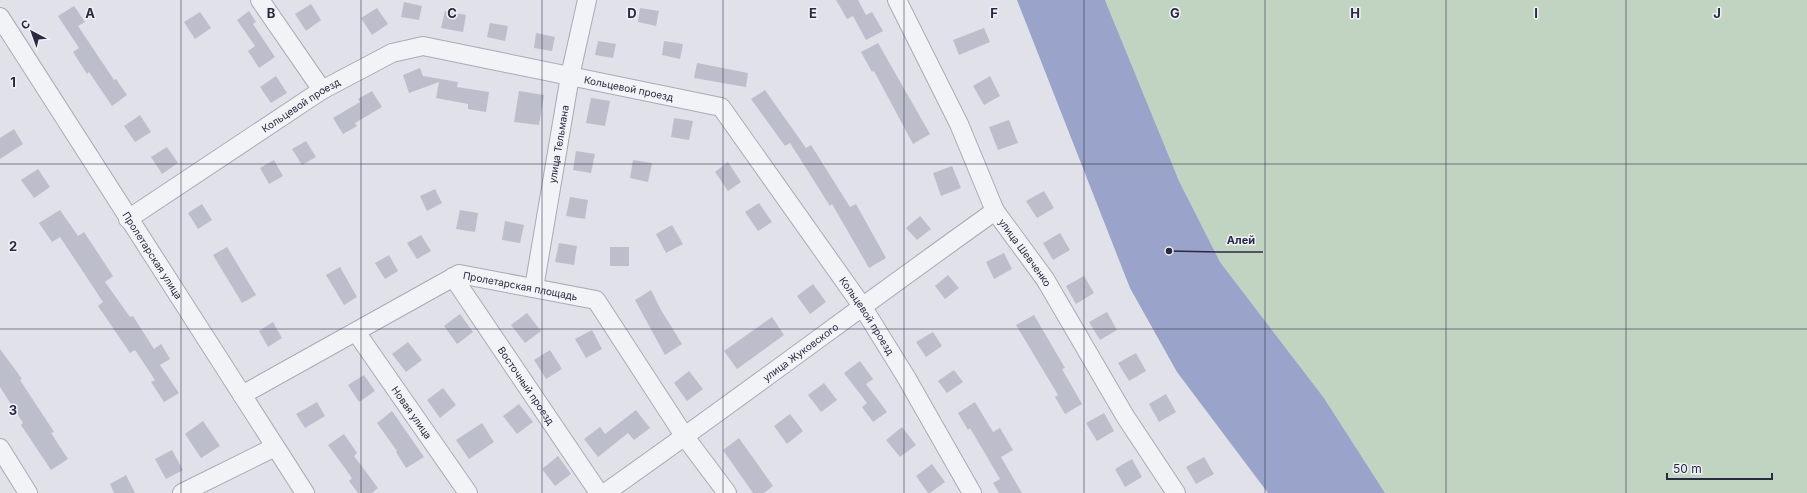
<svg xmlns="http://www.w3.org/2000/svg" width="1807" height="493" font-family="Inter,sans-serif">
<rect width="100%" height="100%" fill="#e0e1e9"/>
<polygon fill="#c1d3c1" points="1105,0 1807,0 1807,493 1385,493 1324,398 1220,262 1179,181"/>
<polygon fill="#9aa4ca" points="1017,0 1105,0 1179,181 1220,262 1324,398 1385,493 1268,493 1177,372 1130,288"/>
<g fill="#bdbecc">
<polygon points="836,0 858,0 866,15 872,12 883,31 866,40 853,16 847,19"/>
<polygon points="404,2 422,6 419,20 401,17"/>
<polygon points="311,4 321,20 306,31 295,14"/>
<polygon points="74,6 85,22 78,26 114,80 116,79 127,95 112,106 89,72 87,74 73,52 79,48 58,16"/>
<polygon points="377,8 388,24 372,35 361,18"/>
<polygon points="640,8 659,11 656,26 638,22"/>
<polygon points="249,11 256,22 253,24 275,57 259,68 248,51 255,46 237,20"/>
<polygon points="445,11 466,15 463,32 441,28"/>
<polygon points="200,12 211,28 195,39 184,22"/>
<polygon points="490,23 508,26 505,41 487,37"/>
<polygon points="984,28 990,42 959,55 953,40"/>
<polygon points="536,33 555,37 552,51 534,48"/>
<polygon points="598,41 616,44 613,58 595,55"/>
<polygon points="664,41 683,44 680,59 662,55"/>
<polygon points="878,43 930,134 913,144 874,71 872,72 861,52"/>
<polygon points="697,63 748,73 746,87 694,78"/>
<polygon points="420,68 423,76 458,82 457,87 489,92 486,112 468,109 468,104 436,98 439,82 409,93 403,75"/>
<polygon points="276,76 287,93 271,103 260,87"/>
<polygon points="990,76 1000,96 984,105 973,86"/>
<polygon points="765,90 806,148 811,145 850,207 856,204 886,258 869,268 832,204 830,206 790,143 785,146 751,99"/>
<polygon points="372,91 382,107 355,123 357,126 343,134 333,118 360,102 358,99"/>
<polygon points="519,91 544,95 539,125 514,122"/>
<polygon points="591,98 610,101 605,126 586,123"/>
<polygon points="140,115 151,132 135,142 124,126"/>
<polygon points="674,118 693,121 689,140 671,137"/>
<polygon points="1009,120 1018,143 998,150 989,127"/>
<polygon points="14,129 23,144 0,159 0,138"/>
<polygon points="306,141 316,157 302,165 292,149"/>
<polygon points="167,147 178,163 162,174 151,157"/>
<polygon points="576,151 595,154 591,173 573,170"/>
<polygon points="274,160 283,176 269,184 260,168"/>
<polygon points="633,160 652,163 648,182 630,178"/>
<polygon points="728,162 741,182 728,191 715,172"/>
<polygon points="952,166 961,188 941,196 933,173"/>
<polygon points="38,169 50,187 34,198 21,180"/>
<polygon points="435,189 442,203 427,211 420,196"/>
<polygon points="1044,191 1054,208 1037,218 1026,201"/>
<polygon points="570,197 588,200 585,219 566,216"/>
<polygon points="759,203 772,222 758,231 745,212"/>
<polygon points="202,204 212,220 198,229 188,213"/>
<polygon points="60,210 78,236 84,232 113,276 105,282 130,317 133,316 154,349 161,344 170,359 160,365 179,393 164,402 151,382 155,380 135,350 130,353 98,306 103,302 60,237 52,242 39,223"/>
<polygon points="460,210 478,213 475,232 456,229"/>
<polygon points="920,216 931,229 917,240 906,228"/>
<polygon points="505,221 524,225 520,243 502,240"/>
<polygon points="672,225 683,244 666,253 656,234"/>
<polygon points="1060,233 1070,250 1053,260 1043,243"/>
<polygon points="421,235 431,251 417,259 407,243"/>
<polygon points="559,243 577,246 574,265 555,262"/>
<polygon points="227,247 256,295 242,303 213,255"/>
<rect x="610" y="247" width="19" height="19"/>
<polygon points="1004,253 1012,269 994,279 986,262"/>
<polygon points="389,255 398,271 385,279 375,263"/>
<polygon points="340,267 357,297 344,305 326,275"/>
<polygon points="948,275 959,288 945,299 935,286"/>
<polygon points="1084,276 1094,293 1076,304 1066,286"/>
<polygon points="813,284 826,302 810,314 797,296"/>
<polygon points="651,290 661,310 682,344 665,355 635,300"/>
<polygon points="1107,312 1117,330 1100,340 1089,322"/>
<polygon points="527,313 541,331 525,343 511,325"/>
<polygon points="460,314 473,332 457,344 444,326"/>
<polygon points="1034,315 1065,368 1062,369 1082,404 1065,414 1055,397 1058,395 1016,325"/>
<polygon points="772,317 784,335 737,369 724,351"/>
<polygon points="273,322 282,338 268,347 259,331"/>
<polygon points="592,330 602,349 586,358 575,339"/>
<polygon points="933,332 942,346 926,357 916,342"/>
<polygon points="408,342 422,360 406,372 392,354"/>
<polygon points="0,349 22,379 20,380 54,432 51,433 68,459 51,470 21,425 23,423 0,387"/>
<polygon points="550,350 562,369 546,379 534,360"/>
<polygon points="1136,353 1146,371 1129,381 1118,363"/>
<polygon points="860,361 873,379 866,384 887,412 873,422 862,407 867,403 844,373"/>
<polygon points="954,370 963,382 947,393 938,381"/>
<polygon points="689,371 703,389 687,401 674,383"/>
<polygon points="364,375 375,391 359,402 348,385"/>
<polygon points="824,383 837,400 821,412 808,395"/>
<polygon points="443,388 456,405 440,418 427,400"/>
<polygon points="1166,394 1176,412 1159,422 1149,404"/>
<polygon points="317,402 325,416 305,428 296,414"/>
<polygon points="975,402 993,432 1000,428 1013,450 1001,457 1022,493 999,493 993,483 1000,479 970,428 968,430 958,413"/>
<polygon points="519,404 533,422 517,434 503,416"/>
<polygon points="636,410 650,428 634,440 628,433 598,457 584,439 600,427 605,434"/>
<polygon points="392,411 424,457 406,468 396,452 397,451 377,423"/>
<polygon points="1104,413 1114,431 1097,441 1086,423"/>
<polygon points="790,414 803,431 787,444 774,426"/>
<polygon points="203,421 220,446 201,458 185,434"/>
<polygon points="482,423 494,442 469,459 456,440"/>
<polygon points="902,427 916,445 900,457 886,440"/>
<polygon points="344,434 357,453 354,456 378,488 372,493 358,493 349,481 352,478 328,445"/>
<polygon points="739,438 773,486 764,493 753,493 723,450"/>
<polygon points="172,450 183,470 166,479 155,459"/>
<polygon points="558,456 571,474 555,486 542,469"/>
<polygon points="1204,457 1214,474 1196,484 1186,467"/>
<polygon points="1132,459 1142,477 1125,487 1115,469"/>
<polygon points="932,464 945,482 930,493 928,493 916,476"/>
<polygon points="126,475 135,493 114,493 110,484"/>
</g>
<g fill="none" stroke-linecap="round" stroke-linejoin="round">
<defs>
<g id="minor">
<polyline points="260,0 322,90"/>
<path id="s1" d="M897,0L959,124L995,211L1045,279L1125,416L1176,493"/>
<path id="s2" d="M0,17L305,493"/>
<path id="s3" d="M128,219L322,90L392,53L423,46L721,107L862,306L906,377L972,493"/>
<path id="s4" d="M453,277L599,493"/>
<path id="s5" d="M534,288L570,76L587,0"/>
<path id="s6" d="M356,332L468,493"/>
<path id="s7" d="M242,395L459,274L596,300L685,437L727,493"/>
<polyline points="0,448 28,493"/>
<polyline points="182,493 275,447"/>
<path id="s8" d="M605,493C736,401 864,304 995,211"/>
</g>
</defs>
<use href="#minor" stroke="#a9aab7" stroke-width="20"/>
<use href="#minor" stroke="#f2f3f7" stroke-width="18"/>
</g>
<path fill="none" stroke="#282a41" stroke-width="1" stroke-opacity="0.55" d="M181,0V493M361,0V493M542,0V493M723,0V493M904,0V493M1084,0V493M1265,0V493M1446,0V493M1626,0V493M0,164H1807M0,329H1807"/>
<g text-anchor="middle" stroke-width="3" stroke-linejoin="round" paint-order="stroke">
<g font-size="10" fill="#282a41" stroke="#eff0f6">
<text dy="4" stroke="none"><textPath href="#s3" startOffset="554">Кольцевой проезд</textPath></text>
<text dy="4" stroke="none"><textPath href="#s3" startOffset="207">Кольцевой проезд</textPath></text>
<text dy="4" stroke="none"><textPath href="#s5" startOffset="146">улица Тельмана</textPath></text>
<text dy="4" stroke="none"><textPath href="#s1" startOffset="284">улица Шевченко</textPath></text>
<text dy="4" stroke="none"><textPath href="#s2" startOffset="283">Пролетарская улица</textPath></text>
<text dy="4" stroke="none"><textPath href="#s7" startOffset="311">Пролетарская площадь</textPath></text>
<text dy="4" stroke="none"><textPath href="#s3" startOffset="903">Кольцевой проезд</textPath></text>
<text dy="4" stroke="none"><textPath href="#s8" startOffset="241">улица Жуковского</textPath></text>
<text dy="4" stroke="none"><textPath href="#s4" startOffset="131">Восточный проезд</textPath></text>
<text dy="4" stroke="none"><textPath href="#s6" startOffset="98">Новая улица</textPath></text>
</g>
</g>
<g font-size="13" text-anchor="middle" font-weight="bold" fill="#282a41" stroke="#eff0f6" stroke-width="3" stroke-linejoin="round" paint-order="stroke">
<text x="90" y="18">A</text>
<text x="271" y="18">B</text>
<text x="452" y="18">C</text>
<text x="632" y="18">D</text>
<text x="813" y="18">E</text>
<text x="994" y="18">F</text>
<text x="1175" y="18">G</text>
<text x="1355" y="18">H</text>
<text x="1536" y="18">I</text>
<text x="1717" y="18">J</text>
<text x="13" y="87">1</text>
<text x="13" y="251">2</text>
<text x="13" y="415">3</text>
</g>
<path fill="none" stroke="#282a41" stroke-width="1.5" d="M1169 251L1219 252H1263"/>
<circle fill="#282a41" stroke="#eff0f6" stroke-width="1.5" cx="1169" cy="251" r="4"/>
<g font-size="11" text-anchor="middle" font-weight="bold" fill="#282a41" stroke="#eff0f6" stroke-width="3" stroke-linejoin="round" paint-order="stroke">
<text x="1241" y="244">Алей</text>
</g>
<g transform="translate(32 32) rotate(319)" stroke="#eff0f6" stroke-width="3" paint-order="stroke">
<path d="M0-3L7 15L0 10L-7 15Z" fill="#282a41"/>
<text y="-6" font-size="11" font-weight="bold" text-anchor="middle" fill="#282a41">С</text>
</g>
<path d="M1667 473v6h105v-6" fill="none" stroke="#282a41" stroke-width="2"/>
<text x="1673" y="473" font-size="12" fill="#282a41" stroke="#eff0f6" stroke-width="3" paint-order="stroke">50 m</text>
</svg>
